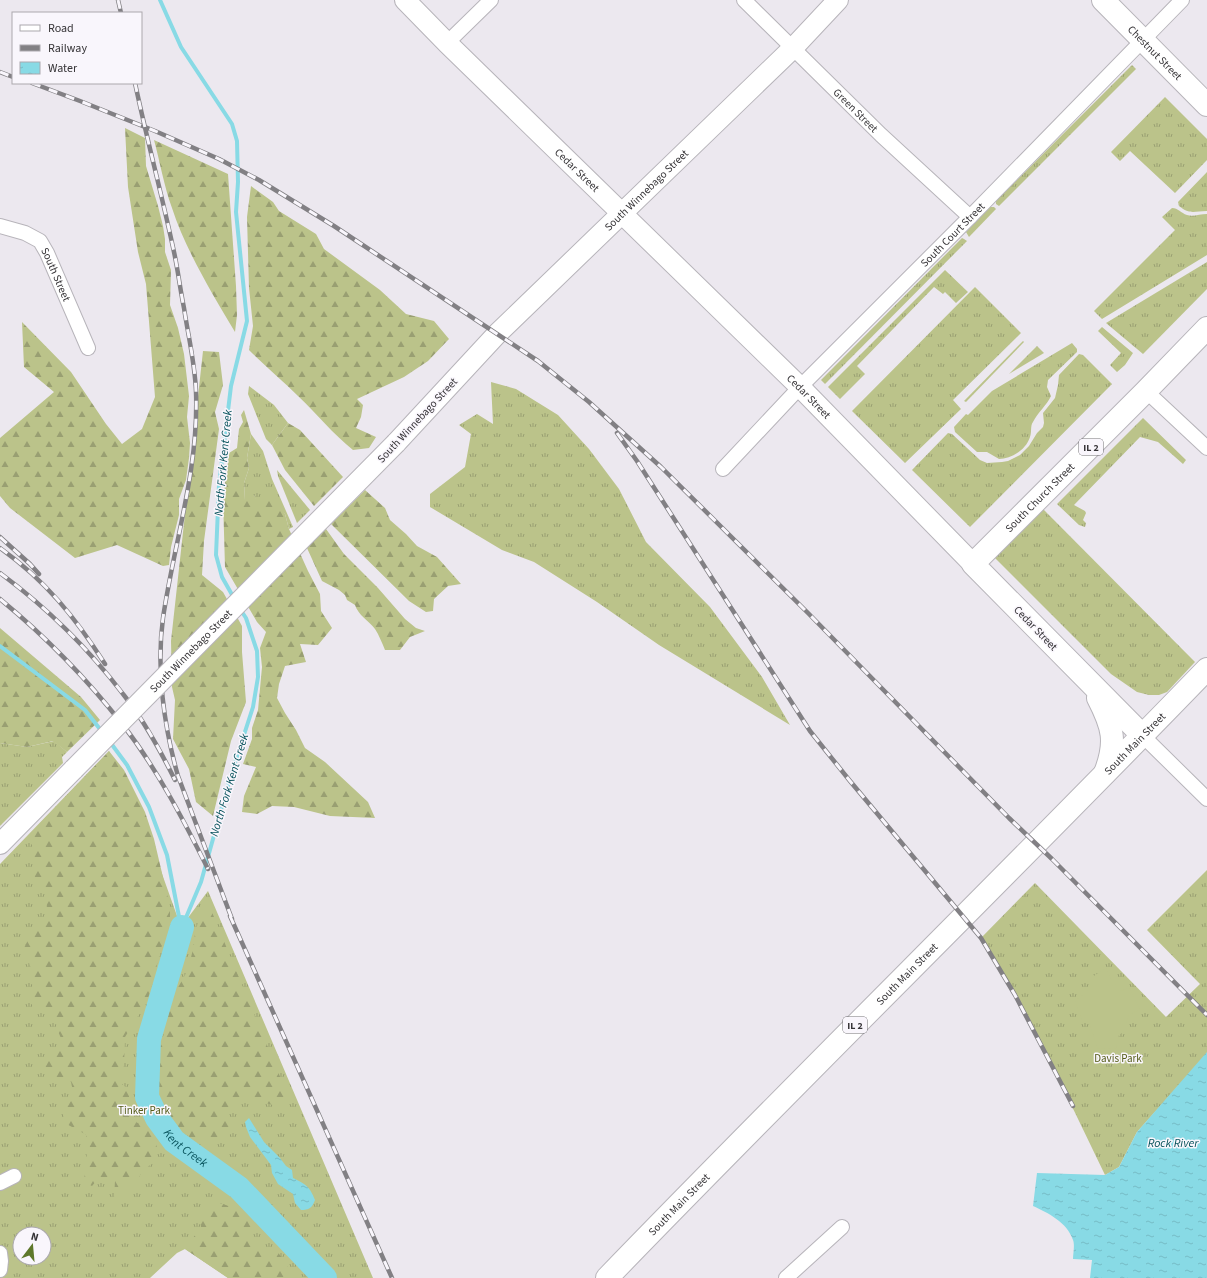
<svg xmlns="http://www.w3.org/2000/svg" width="1207" height="1278" font-family="'Source Sans 3',sans-serif">
<defs>
<pattern id="grass-tufts" width="24" height="20" patternUnits="userSpaceOnUse"><rect width="24" height="20" fill="#bbc38a"/><path d="M3 7l-1-3M5 7V3M7 7l1-3M15 17l-1-3M17 17v-4M19 17l1-3" fill="none" stroke="#999f72"/></pattern>
<pattern id="forest-firs" width="22" height="20" patternUnits="userSpaceOnUse"><rect width="22" height="20" fill="#bbc38a"/><path d="M5 1l3.5 6h-7zM16 11l3.5 6h-7z" fill="#999f72"/></pattern>
<pattern id="water-ripples" width="26" height="14" patternUnits="userSpaceOnUse"><rect width="26" height="14" fill="#88dae5"/><path d="M2 4q2-2 4 0t4 0M15 11q2-2 4 0t4 0" fill="none" stroke="#76bcc5"/></pattern>
</defs>
<rect width="100%" height="100%" fill="#ece8ef"/>
<g fill="url(#grass-tufts)" fill-rule="evenodd">
<polygon points="1132,65 1136,69 999,206 996,204 996,201"/>
<polygon points="1165,97 1207,139 1207,160 1175,193 1130,151 1120,161 1111,152"/>
<path d="M1207,172V211C1194,211 1190,215 1179,206L1178,202Z"/>
<polygon points="990,207 994,207 996,209 969,237 966,232"/>
<path d="M1172,208C1178,208 1181,213 1187,215C1193,217 1200,214 1207,214V255L1102,319L1094,311L1175,230L1162,217Z"/>
<polygon points="962,238 964,239 967,241 825,384 821,380"/>
<polygon points="1207,262 1207,289 1143,354 1106,323"/>
<polygon points="945,270 968,292 956,303 945,292 943,294 934,287 857,366 865,374 840,399 828,387"/>
<polygon points="975,287 1021,333 953,400 961,409 905,463 852,411"/>
<polygon points="1102,327 1133,353 1125,365 1117,372 1110,365 1121,353 1098,331"/>
<polygon points="1023,341 1024,342 966,402 964,401"/>
<path d="M1072,343L1077,349V352L1048,380L1047,387L1051,396C1047,405 1038,412 1033,422C1030,426 1032,432 1030,437C1026,450 1011,459 999,459L987,452H977L955,432L954,427L966,414L968,415L992,391Z"/>
<polygon points="1037,346 1044,353 1009,374"/>
<polygon points="1079,354 1083,355 1112,384 970,527 912,470 948,433 952,434 980,460 987,463 1002,462 1008,461 1020,455 1029,446 1037,433 1043,427 1044,423 1043,413 1055,398 1058,385 1059,375"/>
<polygon points="491,382 516,389 558,415 589,449 619,489 646,542 710,607 762,677 790,725 659,645 597,602 534,562 502,550 430,507 430,494 465,467 471,434 459,425 477,414 493,424"/>
<polygon points="249,386 274,405 288,423 272,445 266,439 248,394"/>
<polygon points="1143,418 1186,460 1183,464 1158,442 1140,437 1074,505 1085,511 1086,513 1083,520 1086,523 1085,527 1079,525 1057,504"/>
<polygon points="251,434 263,451 272,479 293,527 289,529 285,514 268,501 256,501 254,495 245,501 244,483 249,468 247,458"/>
<polygon points="277,470 310,510 297,523 278,476"/>
<polygon points="1042,508 1195,662 1167,692 1159,695 1149,695 1137,692 1111,674 994,557"/>
<polygon points="54,741 67,752 62,757 63,763 0,826 0,743 27,747"/>
<path d="M109,751L161,871L181,927L208,891L373,1278H228L185,1249L177,1253L150,1278H0V864ZM20,1234H44V1258H20Z"/>
<polygon points="1207,870 1207,1054 1137,1132 1119,1167 1105,1175 1052,1065 1015,995 981,938 1035,883 1166,1017 1200,984 1147,930"/>
</g>
<g fill="url(#forest-firs)">
<polygon points="125,128 145,138 146,166 158,206 163,226 165,239 165,252 171,270 170,305 178,328 184,354 189,396 187,417 190,443 189,458 186,480 179,499 179,515 171,547 169,565 163,566 117,545 75,558 10,508 0,496 0,438 54,392 24,367 22,322 71,372 106,424 122,444 142,429 155,397 146,284 138,252 128,187"/>
<path d="M154,140L228,174L236,286L237,315L235,332C213,295 185,249 172,208C164,186 160,162 154,140Z"/>
<path d="M251,186L273,202L279,211L316,234L324,249L380,290L406,314L434,321L449,339L428,361L404,377L357,399L363,405L361,417L356,428L376,437L369,448L353,450C333,434 317,414 298,396C282,380 265,366 249,350L253,326L249,288L247,217Z"/>
<polygon points="203,351 219,352 223,385 215,412 219,429 204,541 202,575 223,592 242,626 242,652 246,702 231,741 213,816 196,802 189,769 173,739 175,700 172,687 171,641"/>
<polygon points="244,410 251,434 247,458 249,468 244,483 245,500 251,495 254,495 257,501 268,501 272,497 285,514 289,529 308,571 320,594 321,611 332,628 318,645 300,644 306,662 285,666 279,684 277,698 285,713 296,730 305,748 325,762 368,802 375,818 330,816 294,807 272,806 257,814 242,812 244,796 256,767 243,764 252,739 252,728 258,710 262,667 260,648 266,632 257,622 225,567 223,498 229,453 237,448 239,429 243,422 241,415"/>
<polygon points="288,423 300,430 343,477 314,506 285,470 272,445"/>
<polygon points="365,490 385,508 390,520 406,534 417,546 437,557 461,584 448,586 434,599 433,611 426,612 409,601 331,524"/>
<path d="M326,529L344,554L378,588L405,619L416,628L425,631L410,637L400,650H385C382,643 379,635 375,629C369,621 358,615 355,605L347,600L345,595L339,590L322,581L307,548Z"/>
<polygon points="0,628 81,697 100,720 67,752 53,741 27,747 0,743"/>
<path d="M109,751L124,770L145,812L154,839L170,907V927L161,948L151,990L146,1003L125,1037L124,1065L119,1082L128,1089L131,1112L137,1123L145,1120L153,1129L158,1153L152,1163L141,1173L139,1178L114,1199L115,1181L97,1180L92,1186L84,1182L87,1152L91,1143L85,1134L61,1121L66,1108L74,1096L71,1082L51,1075L45,1067L53,1052L64,1045L57,1029L55,1014H45L32,1006C33,984 33,969 24,948L30,936L40,926L47,911L46,890L33,884L36,870L30,834Z"/>
<polygon points="209,905 288,1096 273,1105 258,1101 236,1100 228,1114 230,1135 219,1144 193,1139 173,1127 161,1107 154,1084 158,1055 166,1026 172,998 188,970 194,945 195,932 199,920"/>
<path d="M217,1203C230,1204 242,1213 251,1222L250,1237L254,1246L276,1250L286,1263L294,1278H228L185,1249L201,1227L200,1219L202,1210L210,1206Z"/>
</g>
<polygon fill="#bbc38a" points="1106,968 1111,979 1121,991 1129,988 1140,1009 1129,1015 1126,1023 1126,1030 1119,1035 1116,1048 1098,1049 1089,1023 1083,1023 1075,1001 1087,992 1092,977"/>
<g fill="url(#water-ripples)">
<path d="M1207,1052V1278H1090L1092,1260L1073,1259C1073,1254 1075,1245 1073,1240C1067,1222 1048,1213 1033,1206L1037,1173L1105,1175L1119,1167L1137,1132Z"/>
<path d="M249,1118L264,1142L280,1158L286,1166L292,1170L293,1178C306,1184 310,1187 315,1200C312,1208 309,1210 301,1210L295,1203L293,1194L278,1184L272,1173L271,1165L250,1137L246,1127L245,1122Z"/>
</g>
<g fill="none" stroke-linecap="round" stroke-linejoin="round">
<g stroke="#88dae5" stroke-width="4">
<polyline points="160,0 181,47 232,124 237,141 238,182 236,212 247,321 231,386 219,485 216,555 222,577 235,600"/>
<polyline points="0,646 85,710 103,733"/>
<polyline points="110,742 127,765 149,807 167,855 181,927"/>
<polyline points="182,927 201,882 230,778 253,707 258,677 257,651 246,618 240,609"/>
</g>
<path stroke="#88dae5" stroke-width="24" id="s1" d="M182,927L149,1039L147,1097L157,1118L174,1141L239,1188L325,1278"/>
<defs>
<g id="street">
<path id="s2" d="M744,0L881,135L970,217"/>
<polyline points="447,43 491,0"/>
<path id="s3" d="M0,226L25,233L40,241L47,253L88,348"/>
<polyline points="1146,391 1207,448"/>
<path id="s4" d="M723,469L800,387L970,217L1182,0"/>
<polyline points="1143,736 1207,799"/>
<polyline points="0,1183 14,1176"/>
<polyline points="0,1253 1,1261 0,1270"/>
<polyline points="786,1278 842,1227"/>
</g>
<g id="secondary">
<path id="s5" d="M405,0L447,43L800,387L973,564"/>
<path id="s6" d="M396,443L497,334L793,48L838,0"/>
<polyline points="0,844 74,769"/>
</g>
<g id="primary">
<path id="s7" d="M1103,0L1207,105"/>
<path d="M1098,698C1113,727 1117,742 1105,773"/>
<path id="s8" d="M1143,736L973,564L1146,391L1207,328"/>
<path id="s9" d="M607,1278C805,1073 1009,874 1207,669"/>
</g>
</defs>
<use href="#street" stroke="#b7b4ba" stroke-width="16"/>
<use href="#secondary" stroke="#b7b4ba" stroke-width="22"/>
<use href="#primary" stroke="#b7b4ba" stroke-width="24"/>
<use href="#street" stroke="#fff" stroke-width="14"/>
<use href="#secondary" stroke="#fff" stroke-width="20"/>
<use href="#primary" stroke="#fff" stroke-width="22"/>
<defs>
<g id="rail">
<polyline points="118,0 121,13"/>
<polyline points="0,72 13,77"/>
<polyline points="32,83 80,101 155,131 219,159 259,180 334,226 538,361 589,402 661,467 808,613 1009,818 1052,859 1207,1015"/>
<path d="M135,83C147,140 162,195 174,252C178,270 180,289 184,308C188,335 195,363 196,392C199,469 174,543 163,618C156,669 164,727 178,776L232,919"/>
<polyline points="617,433 637,461 810,731 850,781 981,938 1015,995 1073,1106"/>
<polyline points="0,537 30,564 39,574"/>
<path d="M0,548C45,580 75,617 105,664"/>
<path d="M0,573C46,607 88,648 123,694C144,720 160,750 175,780"/>
<path d="M0,599C45,636 87,679 123,725C157,769 183,819 208,869"/>
<polyline points="230,916 392,1278"/>
</g>
</defs>
<use href="#rail" stroke="#828084" stroke-width="4.5"/>
<use href="#rail" stroke="#f9f6fc" stroke-width="3" stroke-dasharray="9" stroke-linecap="butt"/>
<defs>
<g id="secondary-bridge">
<path id="s10" d="M74,769L396,443"/>
</g>
</defs>
<use href="#secondary-bridge" stroke="#b7b4ba" stroke-width="22" stroke-linecap="butt"/>
<use href="#secondary-bridge" stroke="#fff" stroke-width="20"/>
</g>
<g text-anchor="middle" stroke-width="3" stroke-linejoin="round" paint-order="stroke">
<g fill="#f9f6fc" stroke="#706e72" stroke-width="1">
<rect x="1079" y="439" width="24" height="16" rx="3"/>
<rect x="843" y="1017" width="24" height="16" rx="3"/>
</g>
<g font-size="10" font-weight="bold" fill="#363437">
<text x="1091" y="451">IL 2</text>
<text x="855" y="1029">IL 2</text>
</g>
<g font-size="11" fill="#363437" stroke="#f9f6fc">
<text dy="4" stroke="none"><textPath href="#s7" startOffset="74">Chestnut Street</textPath></text>
<text dy="4" stroke="none"><textPath href="#s2" startOffset="157">Green Street</textPath></text>
<text dy="4" stroke="none"><textPath href="#s5" startOffset="242">Cedar Street</textPath></text>
<text dy="4" stroke="none"><textPath href="#s6" startOffset="356">South Winnebago Street</textPath></text>
<text dy="4" stroke="none"><textPath href="#s4" startOffset="328">South Court Street</textPath></text>
<text dy="4" stroke="none"><textPath href="#s3" startOffset="80">South Street</textPath></text>
<text dy="4" stroke="none"><textPath href="#s5" startOffset="566">Cedar Street</textPath></text>
<text transform="translate(417 420) rotate(-47)" y="4">South Winnebago Street</text>
<text dy="4" stroke="none"><textPath href="#s8" startOffset="336">South Church Street</textPath></text>
<text transform="translate(1036 628) rotate(46)" y="4">Cedar Street</text>
<text dy="4" stroke="none"><textPath href="#s10" startOffset="166">South Winnebago Street</textPath></text>
<text dy="4" stroke="none"><textPath href="#s9" startOffset="751">South Main Street</textPath></text>
<text dy="4" stroke="none"><textPath href="#s9" startOffset="427">South Main Street</textPath></text>
<text dy="4" stroke="none"><textPath href="#s9" startOffset="103">South Main Street</textPath></text>
</g>
<g font-size="11" fill="#565d1a" stroke="#f9f6fc">
<text x="1118" y="1062">Davis Park</text>
<text x="144" y="1114">Tinker Park</text>
</g>
<g font-size="12" font-style="italic" fill="#08535c" stroke="#f9f6fc">
<text transform="translate(223 463) rotate(-85)" y="4">North Fork Kent Creek</text>
<text transform="translate(229 785) rotate(-73)" y="4">North Fork Kent Creek</text>
<text x="1173" y="1147">Rock River</text>
<text dy="4" stroke="none"><textPath href="#s1" startOffset="240">Kent Creek</textPath></text>
</g>
</g>
<rect x="12" y="12" width="130" height="72" fill="#f9f6fc" stroke="#aba8ad"/>
<rect x="20" y="25" width="20" height="6" fill="#ffffff" stroke="#aba8ad"/>
<text x="48" y="32" font-size="12" fill="#363437">Road</text>
<rect x="20" y="45" width="20" height="6" fill="#828084" stroke="#aba8ad"/>
<text x="48" y="52" font-size="12" fill="#363437">Railway</text>
<rect x="20" y="62" width="20" height="12" fill="url(#water-ripples)" stroke="#aba8ad"/>
<text x="48" y="72" font-size="12" fill="#363437">Water</text>
<g transform="translate(32 1246) rotate(16)"><circle r="19" fill="#f9f6fc" stroke="#aba8ad"/>
<path d="M0-3L7 15L0 10L-7 15Z" fill="#5e782b"/>
<text y="-6" font-size="11" font-weight="bold" text-anchor="middle" fill="#363437">N</text>
</g>
</svg>
